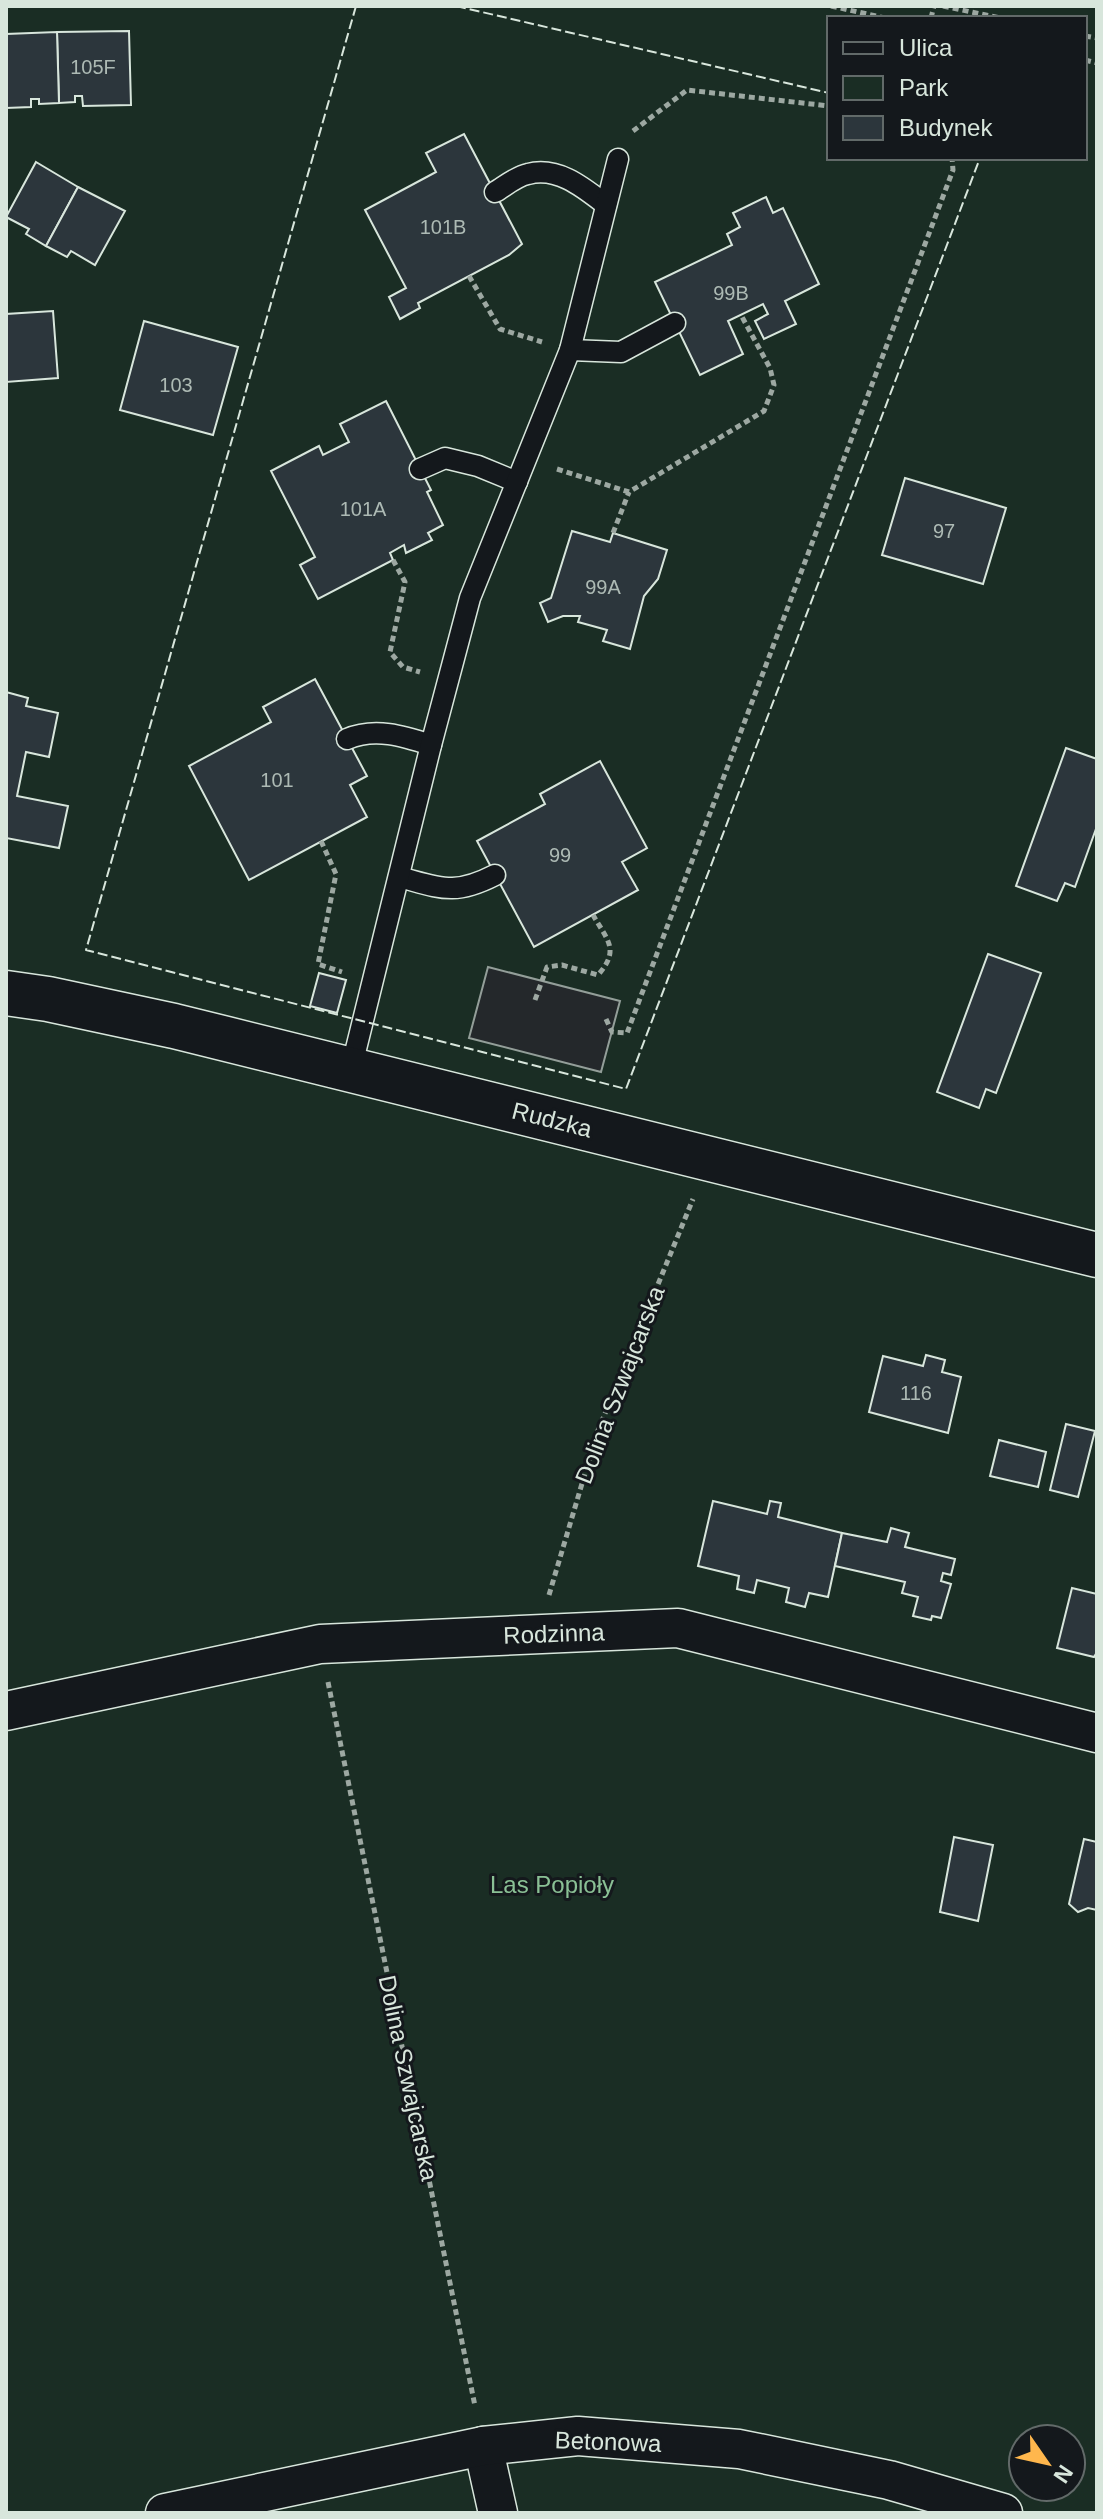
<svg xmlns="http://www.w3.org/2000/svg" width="1103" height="2519" font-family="Helvetica,sans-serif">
<rect width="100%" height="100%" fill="#14181c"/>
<path fill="#1a2d24" stroke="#939e99" stroke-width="2" fill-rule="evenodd" d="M6,6H1097V2513H6ZM829,18H1085V158H829ZM1023,2439H1071V2487H1023Z"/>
<polygon fill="#24282b" stroke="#939e99" stroke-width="2" points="488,967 620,1001 601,1072 469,1038"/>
<g fill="#2c363c" stroke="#d8e6dc" stroke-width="2">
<polygon points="129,31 131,105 83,106 82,96 75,96 75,102 59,103 57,32"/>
<polygon points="57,32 59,103 39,104 39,99 31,99 31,107 6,108 6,34"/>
<polygon points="464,134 522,244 509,255 418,303 420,308 400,319 389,297 406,288 365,210 436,172 426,153"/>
<polygon points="36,162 78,187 46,246 26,234 29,229 6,217"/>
<polygon points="78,187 125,211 95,265 71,251 67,257 46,246"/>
<polygon points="766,197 773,213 783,208 819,284 785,301 796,324 764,339 755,321 768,314 763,304 728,321 743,354 700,375 655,282 732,245 727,234 740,227 733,213"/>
<polygon points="53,311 58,378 6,382 6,314"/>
<polygon points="144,321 238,347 213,435 120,410"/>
<polygon points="386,401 431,490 427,492 443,525 428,533 432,540 406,553 404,545 390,553 393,560 318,599 300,565 315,557 271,471 319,446 323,455 349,442 340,424"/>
<polygon points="905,478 1006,508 983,584 882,555"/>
<polygon points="572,531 610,542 613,533 667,550 658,579 644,596 630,649 603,641 607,630 578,622 580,616 563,616 548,622 540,603 551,598"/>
<polygon points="315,679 367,776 350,785 367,817 249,880 189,766 271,722 263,707"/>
<polygon points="6,692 28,698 26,706 58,713 49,757 26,752 17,796 68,806 59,848 6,838"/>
<polygon points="1066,748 1097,759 1097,826 1075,887 1065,883 1057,901 1016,886"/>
<polygon points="600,761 647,848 622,862 638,890 534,947 477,841 545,804 540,794"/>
<polygon points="988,954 1041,973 996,1093 986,1089 979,1108 937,1092"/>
<polygon points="319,973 346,980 337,1013 310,1006"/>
<polygon points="926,1355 945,1360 942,1372 961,1377 948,1433 869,1412 883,1356 923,1366"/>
<polygon points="1066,1424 1095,1431 1078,1497 1050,1490"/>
<polygon points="999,1440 1046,1452 1038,1487 990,1476"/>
<polygon points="713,1501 767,1514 770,1501 781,1503 778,1517 842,1533 828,1597 809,1593 805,1607 786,1602 789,1588 757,1580 754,1593 737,1589 739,1576 698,1566"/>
<polygon points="891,1528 909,1533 905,1547 955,1559 951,1575 943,1573 941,1581 951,1584 941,1618 932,1616 931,1620 913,1616 918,1597 902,1593 905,1582 835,1566 842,1533 887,1542"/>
<polygon points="1072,1588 1097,1594 1097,1652 1094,1657 1057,1648"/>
<polygon points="954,1837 993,1845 978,1921 940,1912"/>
<polygon points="1084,1839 1097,1842 1097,1910 1088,1908 1078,1912 1069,1904"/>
</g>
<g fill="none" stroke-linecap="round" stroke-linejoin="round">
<defs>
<g id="service">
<path d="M495,192C505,186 517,176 528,174C558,166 584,188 606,205"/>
<polyline points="570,350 621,352 675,323"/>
<polyline points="420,469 445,458 478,466 517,482"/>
<path d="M347,739C375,727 403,736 431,745"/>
<path d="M399,877C441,888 454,896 495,875"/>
<polyline points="351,1069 431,745 470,598 570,350 618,159"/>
</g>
<g id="minor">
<polyline points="6,1711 320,1644 678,1628 1097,1733"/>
<polyline points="483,2446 498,2513"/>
<polyline points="165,2513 483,2446 578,2436 739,2449 889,2480 1003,2513"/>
</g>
<polyline id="tertiary" points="6,993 48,999 174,1026 1097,1255"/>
</defs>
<use href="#service" stroke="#d8e6dc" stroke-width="23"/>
<use href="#minor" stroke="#d8e6dc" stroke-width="41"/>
<use href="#tertiary" stroke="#d8e6dc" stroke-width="47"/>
<g stroke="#9da8a2" stroke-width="5" stroke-dasharray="6 4" stroke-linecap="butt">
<polyline points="831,6 885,18"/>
<polyline points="943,6 1000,18"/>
<polyline points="931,18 934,6"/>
<polyline points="1085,36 1097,38"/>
<polyline points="1085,60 1097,63"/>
<polyline points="633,131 687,90 829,106"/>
<polyline points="469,276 500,329 542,342"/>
<polyline points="557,469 629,492 764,411 774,385 770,368 741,315"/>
<polyline points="613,533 629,492"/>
<polyline points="393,560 405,582 390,652 403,667 420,672"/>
<polyline points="321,841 336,874 318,964 342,972"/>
<path d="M535,1000L547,967L562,965L598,975C620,950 608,941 593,915"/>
<polyline points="606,1019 612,1032 627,1033 953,170 952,158"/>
<polyline points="549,1595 597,1433 693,1199"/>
<polyline points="328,1682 475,2406"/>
</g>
<use href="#service" stroke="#14181c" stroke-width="20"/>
<use href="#minor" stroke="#14181c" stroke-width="38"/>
<use href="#tertiary" stroke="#14181c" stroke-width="44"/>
<g stroke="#d8e6dc" stroke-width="2" stroke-dasharray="10 4" stroke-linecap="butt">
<polyline points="356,6 86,950 626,1089 980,158"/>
<polyline points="456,6 829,93"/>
</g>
</g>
<g text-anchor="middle" stroke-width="6" stroke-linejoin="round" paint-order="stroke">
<g font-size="20" fill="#adbab4">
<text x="93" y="74">105F</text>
<text x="443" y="234">101B</text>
<text x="731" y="300">99B</text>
<text x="176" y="392">103</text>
<text x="363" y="516">101A</text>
<text x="944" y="538">97</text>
<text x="603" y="594">99A</text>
<text x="277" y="787">101</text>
<text x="560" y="862">99</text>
<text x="916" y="1400">116</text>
</g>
<g font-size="24" fill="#d8e6dc" stroke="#14181c">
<text transform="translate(552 1120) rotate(14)" y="8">Rudzka</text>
<text transform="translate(620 1385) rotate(-69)" y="8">Dolina Szwajcarska</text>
<text transform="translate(554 1634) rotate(-2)" y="8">Rodzinna</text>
<text transform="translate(408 2078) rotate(78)" y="8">Dolina Szwajcarska</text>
<text transform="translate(608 2442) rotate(2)" y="8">Betonowa</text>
</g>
<g font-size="24" fill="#8ac095" stroke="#14181c">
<text x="552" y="1893">Las Popioły</text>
</g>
</g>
<rect width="1103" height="2519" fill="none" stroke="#d8e6dc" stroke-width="16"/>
<rect x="827" y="16" width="260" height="144" fill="#14181c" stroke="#626a69" stroke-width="2"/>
<rect x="843" y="42" width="40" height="12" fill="#14181c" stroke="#626a69" stroke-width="2"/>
<text x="899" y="56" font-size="24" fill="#d8e6dc">Ulica</text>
<rect x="843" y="76" width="40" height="24" fill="#1a2d24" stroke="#626a69" stroke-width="2"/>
<text x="899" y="96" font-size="24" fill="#d8e6dc">Park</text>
<rect x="843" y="116" width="40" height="24" fill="#2c363c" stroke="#626a69" stroke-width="2"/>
<text x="899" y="136" font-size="24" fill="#d8e6dc">Budynek</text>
<g transform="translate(1047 2463) rotate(124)"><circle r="38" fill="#14181c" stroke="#626a69" stroke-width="2"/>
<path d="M0-6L14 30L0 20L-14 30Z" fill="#ffb74d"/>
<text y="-12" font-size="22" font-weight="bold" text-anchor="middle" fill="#d8e6dc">N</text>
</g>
</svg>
